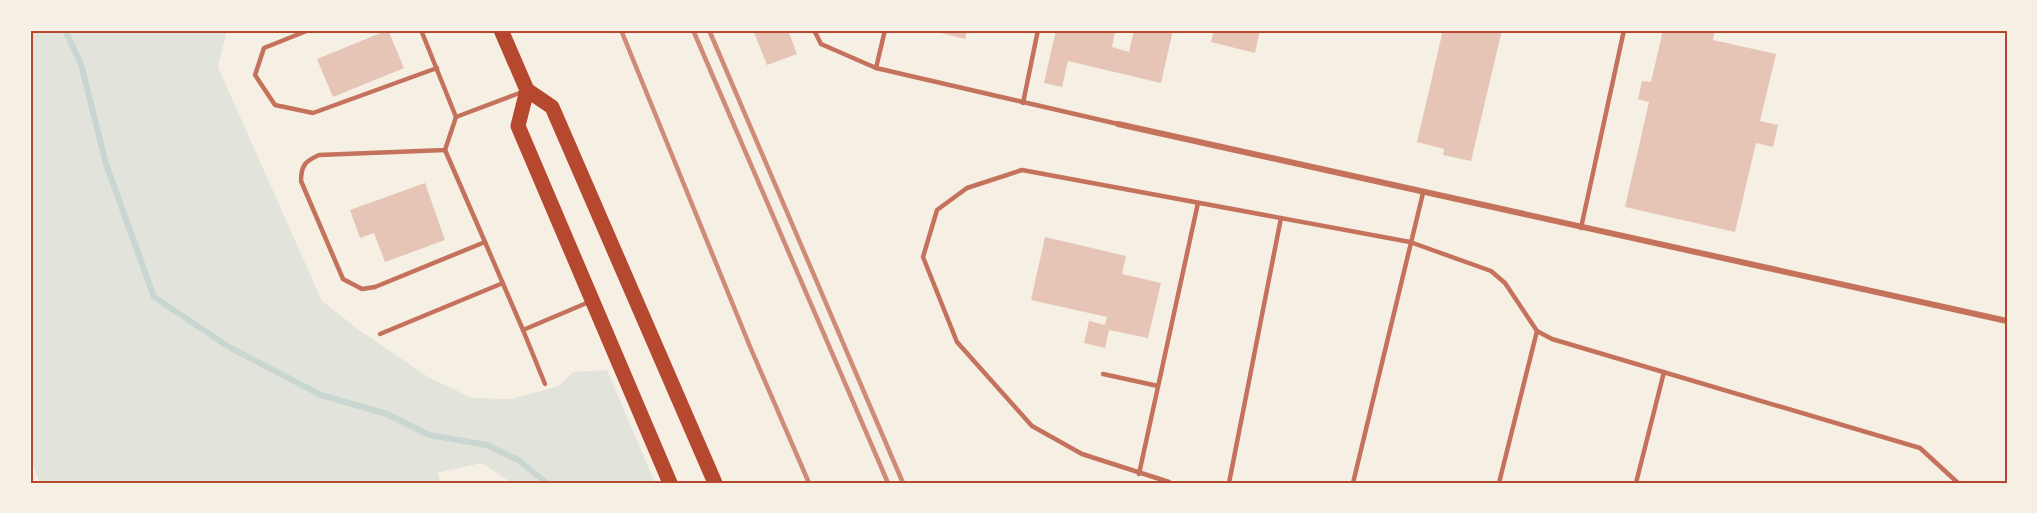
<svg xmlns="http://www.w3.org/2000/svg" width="2037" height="513" font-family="Commissioner,sans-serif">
<rect width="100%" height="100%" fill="#f6efe4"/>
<polygon fill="#e2e4dc" points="30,30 235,30 226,34 218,67 322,301 359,330 428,377 472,398 511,399 559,386 573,372 607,370 655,483 512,483 482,463 437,473 441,483 40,483 30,457"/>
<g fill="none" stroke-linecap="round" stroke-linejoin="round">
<polyline stroke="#c9d6d2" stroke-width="6" points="65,30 81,64 106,164 154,297 229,347 321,395 387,414 429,435 487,445 518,460 547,483"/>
</g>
<g fill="#e6c5b7">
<polygon points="388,30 404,68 333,97 317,59"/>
<polygon points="753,30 788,30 797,54 767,65"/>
<polygon points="937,30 967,30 965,39 937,32"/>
<polygon points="1056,30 1115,32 1112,47 1129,52 1134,30 1173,30 1161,83 1068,61 1062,87 1044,83"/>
<polygon points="1214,30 1260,30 1255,53 1211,42"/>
<polygon points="1443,30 1502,30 1471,161 1443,155 1444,149 1417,142"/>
<polygon points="1663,30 1715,30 1713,40 1776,54 1760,121 1778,125 1773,147 1756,143 1735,232 1625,207 1649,102 1638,99 1642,81 1651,82"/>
<polygon points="425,183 445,240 385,262 374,233 360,238 350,210"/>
<polygon points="1045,237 1126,256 1122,274 1161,283 1148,338 1109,330 1105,348 1084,343 1089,321 1105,325 1107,317 1031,300"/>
</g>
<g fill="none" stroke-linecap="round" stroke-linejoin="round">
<g stroke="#c5725c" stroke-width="4.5">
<polyline points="309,30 264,48 255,75 275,105 313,113 437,68"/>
<polyline points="421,30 456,117 522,92"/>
<polyline points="814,30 821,44 876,68 1118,124"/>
<polyline points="876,68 885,30"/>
<polyline points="1023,103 1038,30"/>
<path d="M456,117L445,150L319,155C305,161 301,166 301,181L343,279L362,289L375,287L485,242L523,330L589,302"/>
<polyline points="445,150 485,242"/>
<polyline points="1581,228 1624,30"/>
<polyline points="523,330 545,384"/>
<polyline points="380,334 503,283"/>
<polyline points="1103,374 1158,386"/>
<polyline points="1139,474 1198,203"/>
<polyline points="1169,482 1082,454 1032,426 957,342 923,257 937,210 967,188 1022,170 1410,242 1491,271 1505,283 1537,331 1552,339 1920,448 1958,483"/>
<polyline points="1229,483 1281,218"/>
<polyline points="1353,483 1423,193"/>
<polyline points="1499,483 1537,331"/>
<polyline points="1636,483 1664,372"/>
</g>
<polyline stroke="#c5725c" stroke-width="6" points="1118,124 2007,321"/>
<g stroke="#b5482f" stroke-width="15">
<polyline points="501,30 527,90 552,107 715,483"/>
<polyline points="527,90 518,126 670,483"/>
</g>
<g stroke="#cf8b77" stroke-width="4.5">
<polyline points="621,30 751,349 809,483"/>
<polyline points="693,30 888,483"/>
<polyline points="709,30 903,483"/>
</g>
</g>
<rect width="2037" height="513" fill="none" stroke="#f6efe4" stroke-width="63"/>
<rect x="32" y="32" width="1974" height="450" fill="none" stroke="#b5482f" stroke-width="2"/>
</svg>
